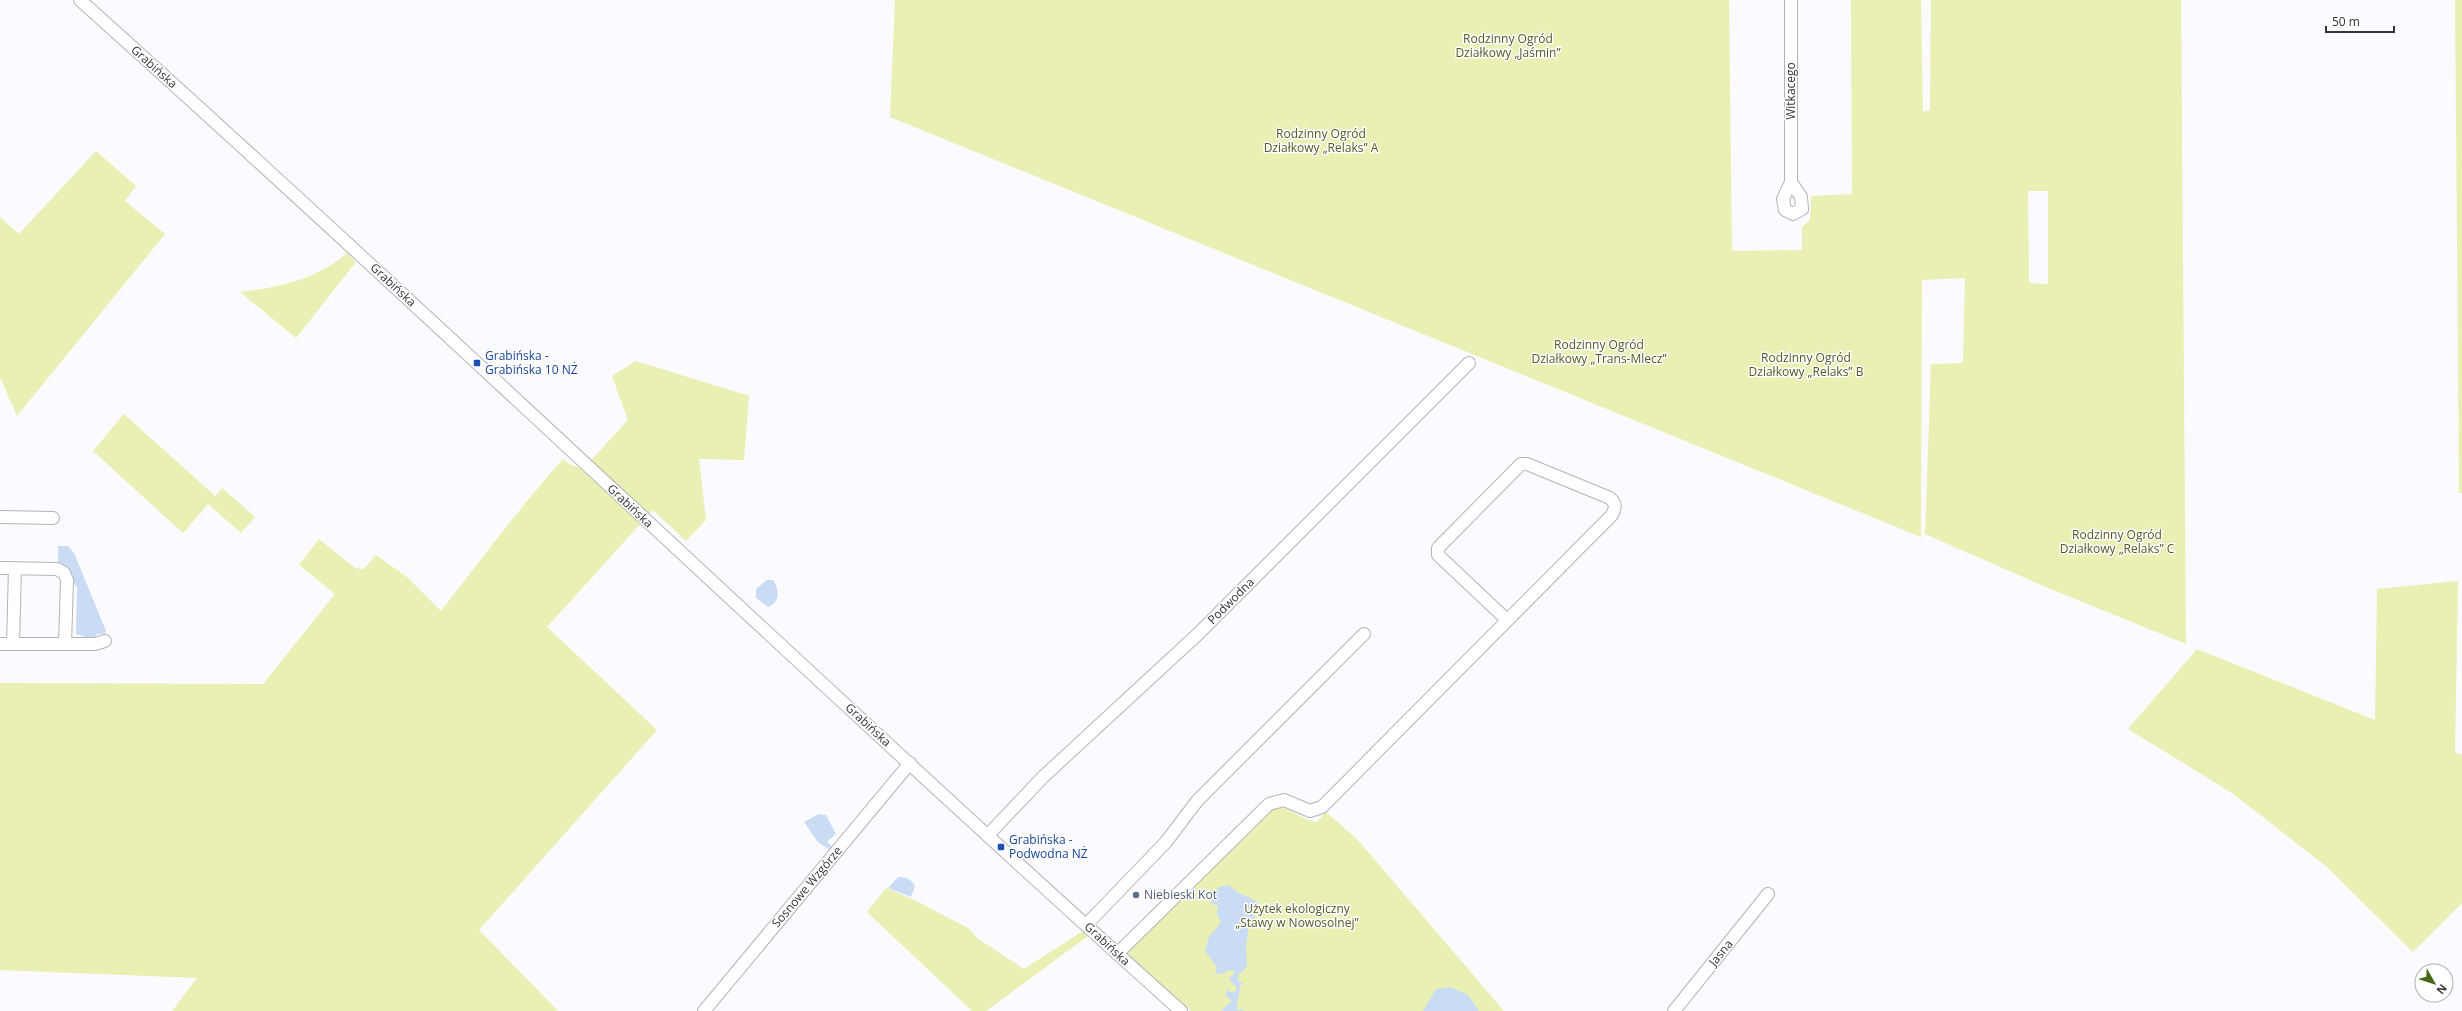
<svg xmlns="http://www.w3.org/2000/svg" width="2462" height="1011" font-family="'Open Sans',sans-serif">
<rect width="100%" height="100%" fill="#fbfbff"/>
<g fill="#eaefb4" fill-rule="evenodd">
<path d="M895,0H1729L1732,251L1802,250V227L1810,220L1811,196L1852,194L1851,0H1921L1923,112L1930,110L1931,0H2181L2186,644L2048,588L1925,534L1931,364L1963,363L1965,278L1922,280L1921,537L890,117ZM2028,191H2048V284L2029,283Z"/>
<polygon points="2455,0 2462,0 2462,493 2459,493"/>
<polygon points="96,151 136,186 125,201 165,234 17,416 0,377 0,217 19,234"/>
<path d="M347,253L356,262L296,338L240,292C280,287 316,280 347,253Z"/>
<path d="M636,361L749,396L744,460L699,459L706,520L686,541L653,510L547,627L657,730L479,930L558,1011H172L197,978L0,970V683L263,684L335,594L299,565L319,539L355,568L364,569L376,555L407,577L441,611C481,560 520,507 563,459L569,464L583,469L628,420L612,376Z"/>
<polygon points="124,414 215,496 222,488 255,517 241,533 208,504 183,533 93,451"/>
<polygon points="2458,581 2455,752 2462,755 2462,903 2413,952 2327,867 2232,793 2128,729 2197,649 2375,720 2377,589"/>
<path d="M1273,807C1290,806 1301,820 1317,822L1326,812L1357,839L1504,1011H1191L1126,952Z"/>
<polygon points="886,888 912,899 968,928 977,938 1024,969 1083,931 1088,936 986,1011 972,1011 867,912"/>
</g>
<g fill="#cadbf4">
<path d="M58,546H68L74,553L106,631L105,634H97L94,640L76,634L77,587C70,579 70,568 58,564Z"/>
<path d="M767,580H773C780,590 780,602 768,607L756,598V589Z"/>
<polygon points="819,814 826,815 836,834 827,842 833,847 830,850 818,842 804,822"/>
<path d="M898,877C906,877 911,879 915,886L911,897L888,888Z"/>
<path d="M1229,885C1235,893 1250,897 1259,903L1254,916L1258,925L1249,926L1246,944L1247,967L1239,974L1238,981L1243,983L1240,986C1240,995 1236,1001 1237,1010L1243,1009V1011H1221L1232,1001L1225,995L1229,988L1230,992H1235L1237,986L1233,985L1229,978L1236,972L1229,970L1222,974L1215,973L1217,967L1205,951L1209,937L1221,922L1217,914L1218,906L1211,903V896L1219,887Z"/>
<polygon points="1450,987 1468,995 1479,1011 1423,1011 1436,989"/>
</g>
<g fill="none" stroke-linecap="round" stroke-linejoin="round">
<defs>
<g id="minor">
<path d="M80,0C451,333 810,678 1181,1011"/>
<polyline points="1791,182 1801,197 1802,209 1793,214 1785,210 1783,199 1791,182 1791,0"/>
<polyline points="0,517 53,518"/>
<polyline points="0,568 57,569 64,573 67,580 65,644"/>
<polyline points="0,644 95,644 105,641"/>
<polyline points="13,644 15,568"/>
<polyline points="988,835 1043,777 1198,634 1469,363"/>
<polyline points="1086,925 1166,842 1197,801 1364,634"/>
<path d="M1117,954L1269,804L1284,800L1310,811L1322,807L1612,515C1616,507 1616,504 1610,498L1527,464H1521L1438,548V555L1507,620"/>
<polyline points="704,1011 910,763"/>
<polyline points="1674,1011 1768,894"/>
</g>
</defs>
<use href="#minor" stroke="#b3b4b7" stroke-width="14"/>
<use href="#minor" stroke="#fff" stroke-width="12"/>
</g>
<g fill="#1a4fb4" stroke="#fff" stroke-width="1.5">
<rect x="473" y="359" width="8" height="8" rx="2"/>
<rect x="997" y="843" width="8" height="8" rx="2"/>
</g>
<circle fill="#5c6f8a" stroke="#fff" stroke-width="1.5" cx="1136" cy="895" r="4"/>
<g text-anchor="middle" stroke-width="3" stroke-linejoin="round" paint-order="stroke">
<g font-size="12" fill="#565923" stroke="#fff">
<text x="1508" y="43">Rodzinny Ogród<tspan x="1508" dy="14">Działkowy „Jaśmin”</tspan></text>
<text x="1321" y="138">Rodzinny Ogród<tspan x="1321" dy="14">Działkowy „Relaks” A</tspan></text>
<text x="1599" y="349">Rodzinny Ogród<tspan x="1599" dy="14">Działkowy „Trans-Mlecz”</tspan></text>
<text x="1806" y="362">Rodzinny Ogród<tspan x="1806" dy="14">Działkowy „Relaks” B</tspan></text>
<text x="2117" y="539">Rodzinny Ogród<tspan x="2117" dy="14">Działkowy „Relaks” C</tspan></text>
<text x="1297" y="913">Użytek ekologiczny<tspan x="1297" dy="14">„Stawy w Nowosolnej”</tspan></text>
</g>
<g font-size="12" fill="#353536" stroke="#fff">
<text transform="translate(154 67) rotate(42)" y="4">Grabińska</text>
<text transform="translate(1791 91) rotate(-90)" y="4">Witkacego</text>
<text transform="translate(393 285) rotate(43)" y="4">Grabińska</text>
<text transform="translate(630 506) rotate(43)" y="4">Grabińska</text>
<text transform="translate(1231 601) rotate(-45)" y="4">Podwodna</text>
<text transform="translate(868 725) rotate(43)" y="4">Grabińska</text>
<text transform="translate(807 887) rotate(-50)" y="4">Sosnowe Wzgórze</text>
<text transform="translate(1107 944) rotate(43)" y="4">Grabińska</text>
<text transform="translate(1721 953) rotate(-51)" y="4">Jasna</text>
</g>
<g font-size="12" fill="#164399" stroke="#fff" text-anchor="start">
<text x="485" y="360">Grabińska -<tspan x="485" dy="14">Grabińska 10 NŻ</tspan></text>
<text x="1009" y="844">Grabińska -<tspan x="1009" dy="14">Podwodna NŻ</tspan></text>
</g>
<g font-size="12" fill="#4e5e75" stroke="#fff" text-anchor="start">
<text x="1144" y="899">Niebieski Kot</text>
</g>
</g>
<g transform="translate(2434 983) rotate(129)"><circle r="19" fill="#ffffff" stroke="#aeaeaf"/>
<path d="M0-3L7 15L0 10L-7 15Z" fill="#486518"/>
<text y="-6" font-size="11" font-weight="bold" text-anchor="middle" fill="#353536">N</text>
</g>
<path d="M2326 26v6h68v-6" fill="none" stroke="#353536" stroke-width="2"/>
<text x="2332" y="26" font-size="12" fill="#353536" stroke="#ffffff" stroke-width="3" paint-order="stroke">50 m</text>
</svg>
